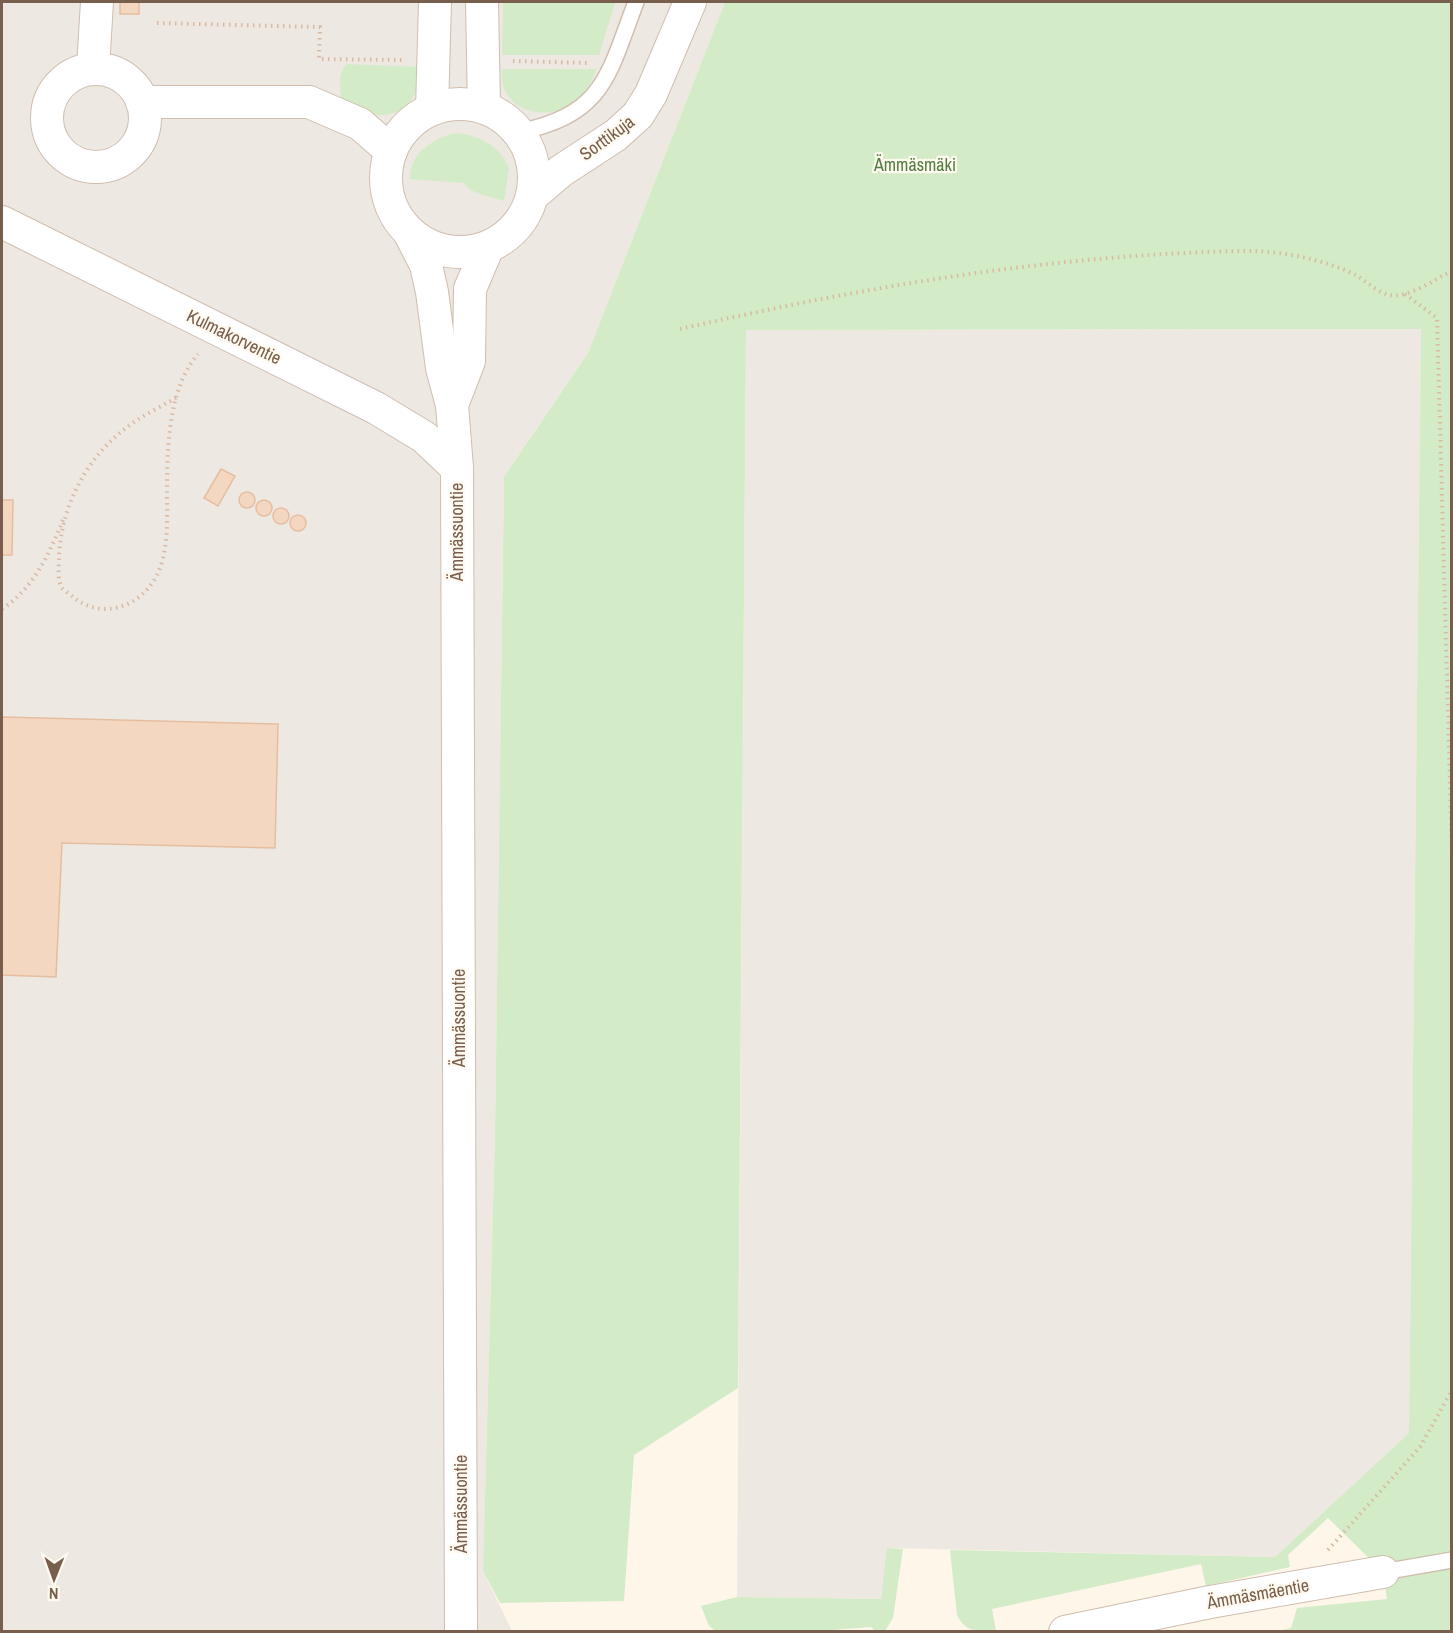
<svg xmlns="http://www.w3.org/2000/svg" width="1453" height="1633" font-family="'Archivo Narrow',sans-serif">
<rect width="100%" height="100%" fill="#fdf6e9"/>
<g fill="#eee8e2">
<polygon points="2,2 725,2 588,353 504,477 495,1133 483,1571 512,1631 2,1632"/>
<polygon points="1421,329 1409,1433 1275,1557 888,1548 881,1599 737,1597 746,330"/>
</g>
<g fill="#d4ebc7">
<polygon points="503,2 615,2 615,3 599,55 502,55"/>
<path d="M725,2H1451V1631H1277L1291,1628L1297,1608L1387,1599L1383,1572L1328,1518L1288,1555L1290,1567L1206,1586L1201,1564L992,1609L996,1631C977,1631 966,1633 957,1615L950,1550L1275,1557L1409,1433L1421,329L746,330L738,1388L634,1455L624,1601L500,1603L483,1571L495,1133L504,477L588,353Z"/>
<path d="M347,64L418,67C422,96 403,120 372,114C362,113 351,106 341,102C341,89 337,73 347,64Z"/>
<path d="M502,69H596C578,132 496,122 502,69Z"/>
<path d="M456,133C479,135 500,146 509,168L504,201C492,197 470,194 464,183L410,179C410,153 433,138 456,133Z"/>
<polygon points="887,1548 903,1549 893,1618 885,1631 875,1631 871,1627 805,1632 716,1631 709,1626 701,1606 737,1597 881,1599"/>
</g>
<g fill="#f3d7c0" stroke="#e5bea1" stroke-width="1.5">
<rect x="120" y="2" width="19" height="12"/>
<polygon points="221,469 235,476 218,506 204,498"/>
<circle cx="247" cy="500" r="8"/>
<circle cx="264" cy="508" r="8"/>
<polygon points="2,500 13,500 12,555 2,555"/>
<circle cx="281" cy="516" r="8"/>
<circle cx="298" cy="523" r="8"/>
<polygon points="2,717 278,724 275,848 62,843 56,977 2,975"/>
</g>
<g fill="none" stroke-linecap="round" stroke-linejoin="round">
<defs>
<g id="lane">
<path d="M519,132C605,114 608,75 636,2"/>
<polyline points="1383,1572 1452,1560"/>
</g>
<g id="street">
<polyline points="482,2 484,107"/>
<polyline points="93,68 97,2"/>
<circle cx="96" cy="118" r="49"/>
<polyline points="142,102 309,102 360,124 391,151"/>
<circle cx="460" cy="178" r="74"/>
<polyline points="432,109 435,2"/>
<polyline points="534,194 561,171 616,135 638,115 651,94 690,2"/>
<polyline points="2,222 376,408 424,437 457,468"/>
<polyline points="410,234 426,265 432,292 442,368 452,405 457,468 461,1632"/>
<polyline points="452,405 469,361 470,289 487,249"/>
<polyline points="1065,1632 1210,1602 1383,1572"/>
</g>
</defs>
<use href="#lane" stroke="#cfbeae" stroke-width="18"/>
<use href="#street" stroke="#cfbeae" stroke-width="34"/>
<g stroke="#d8baa3" stroke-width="4" stroke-dasharray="1.5 4.5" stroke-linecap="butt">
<polyline points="157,23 320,27 319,59 405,60"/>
<polyline points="513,61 589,63"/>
<polyline points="1405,294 1437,318 1452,857"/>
<path d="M680,329C864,287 1050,255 1239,251C1277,250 1319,258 1354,274C1365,280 1377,292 1389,295C1408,299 1435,279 1452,271"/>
<path d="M176,398C160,407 141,416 126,428C86,458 61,507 59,557C59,566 57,580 62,588C64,591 70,594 73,597C101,620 139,608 156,577C169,551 167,522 167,493C167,448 168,389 198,354"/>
<path d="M2,609C34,588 49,554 63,520"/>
<polyline points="1328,1550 1420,1447 1452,1390"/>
</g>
<use href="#lane" stroke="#fff" stroke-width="15"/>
<use href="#street" stroke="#fff" stroke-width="32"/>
</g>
<g text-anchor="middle" stroke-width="4.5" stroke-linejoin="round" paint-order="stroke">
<g font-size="18" fill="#785e4c" stroke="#fffaf0">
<text transform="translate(607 138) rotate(-36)" y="6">Sorttikuja</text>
<text transform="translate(234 337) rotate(26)" y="6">Kulmakorventie</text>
<text transform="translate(457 532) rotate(-90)" y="6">Ämmässuontie</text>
<text transform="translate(459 1018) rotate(-90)" y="6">Ämmässuontie</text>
<text transform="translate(461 1504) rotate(-90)" y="6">Ämmässuontie</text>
<text transform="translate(1258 1594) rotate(-10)" y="6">Ämmäsmäentie</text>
</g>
<g font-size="18" fill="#527e43" stroke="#fffaf0">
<text x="915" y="171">Ämmäsmäki</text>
</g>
</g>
<rect width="1453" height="1633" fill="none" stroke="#785e4c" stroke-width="6"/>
<g transform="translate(54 1579) rotate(181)" stroke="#fffaf0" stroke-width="4.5" paint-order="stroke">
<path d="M0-4.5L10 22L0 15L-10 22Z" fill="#785e4c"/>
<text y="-9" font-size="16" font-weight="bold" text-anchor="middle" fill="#785e4c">N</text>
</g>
</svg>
